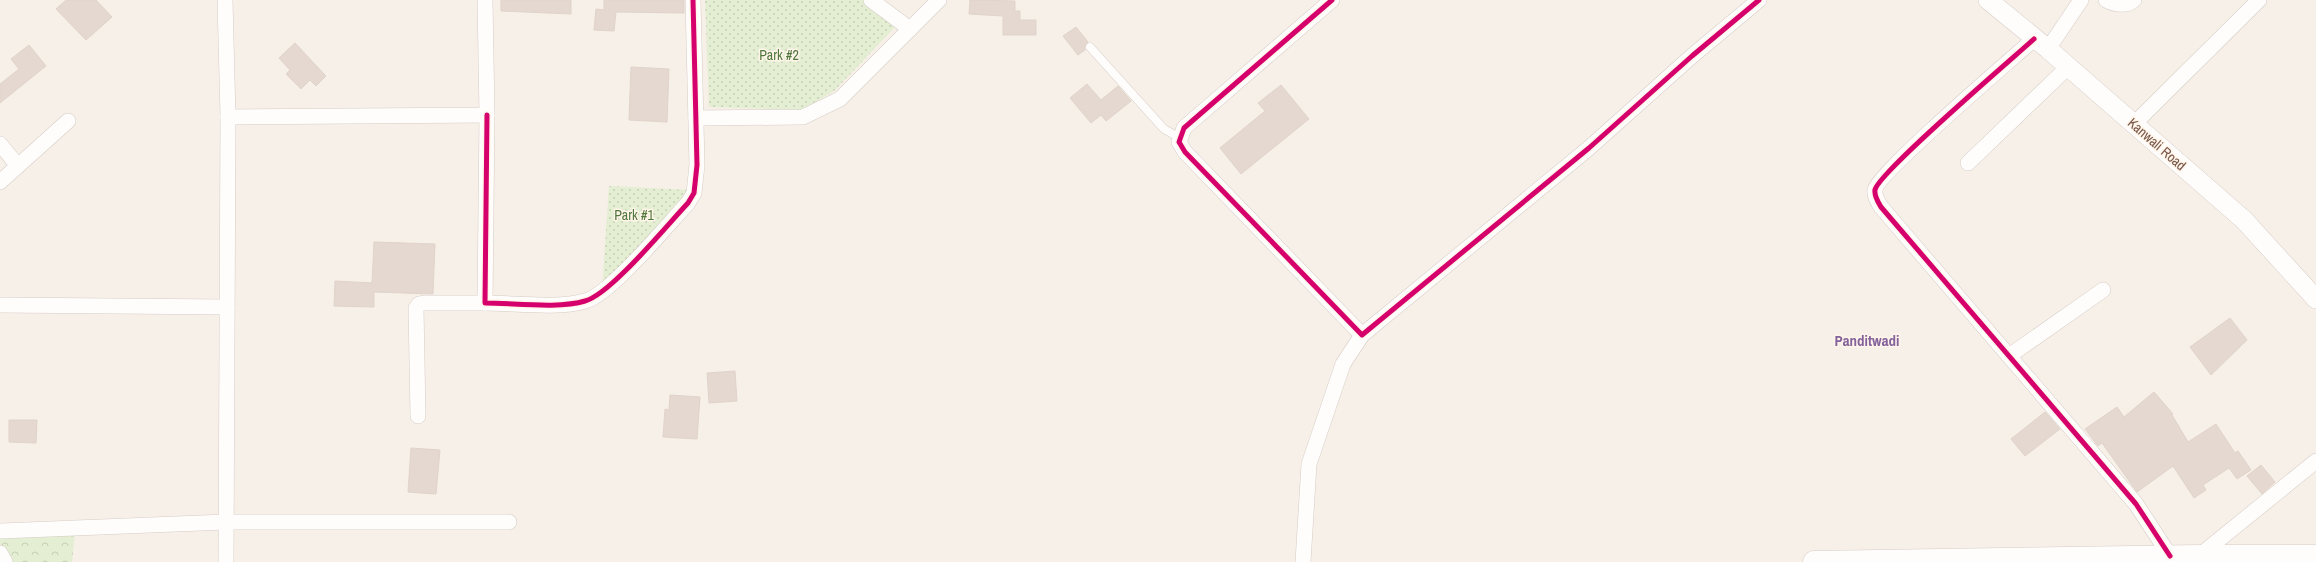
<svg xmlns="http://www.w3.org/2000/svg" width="2316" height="562" font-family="'Archivo Narrow',sans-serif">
<defs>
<pattern id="grass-dots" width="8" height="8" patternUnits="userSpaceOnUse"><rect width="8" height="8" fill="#e4eed2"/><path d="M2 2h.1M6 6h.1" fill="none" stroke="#c7ceb6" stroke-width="1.8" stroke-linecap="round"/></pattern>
<pattern id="forest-crowns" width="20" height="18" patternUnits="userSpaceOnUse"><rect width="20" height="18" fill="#e4eed2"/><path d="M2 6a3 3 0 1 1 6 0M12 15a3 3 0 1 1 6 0" fill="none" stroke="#c7ceb6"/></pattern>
</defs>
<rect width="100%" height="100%" fill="#f7f0e8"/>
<g fill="url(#grass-dots)">
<polygon points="705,0 866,0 898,24 834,91 801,110 709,107"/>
<polygon points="609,186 691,190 602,291"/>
</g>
<polygon fill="url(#forest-crowns)" points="75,534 72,562 0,562 0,539"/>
<g fill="#e4d8d0" stroke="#e0d3ca">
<polygon points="66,0 96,0 112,17 86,40 56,9"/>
<polygon points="501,0 571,0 571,14 501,11"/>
<polygon points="604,0 684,0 684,13 616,12 614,31 594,30 596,9 604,10"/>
<polygon points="970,0 1015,1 1015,11 1020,11 1020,20 1036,20 1036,35 1003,35 1003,16 969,14"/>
<polygon points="1076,27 1088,42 1085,46 1085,50 1078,55 1063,36"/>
<polygon points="295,43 326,76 316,86 310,80 301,89 286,74 290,70 279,58"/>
<polygon points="29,45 46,66 0,103 0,84 19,69 11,59"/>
<polygon points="631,67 669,69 667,122 629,120"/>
<polygon points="1087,84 1101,100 1118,86 1131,101 1106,121 1101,115 1091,123 1070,98"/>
<polygon points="1281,85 1309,119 1241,174 1220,148 1265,111 1258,103"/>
<polygon points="374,242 435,244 433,294 374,292 374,307 334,306 335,281 372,283"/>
<polygon points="2230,318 2247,340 2211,375 2190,347"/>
<polygon points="735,371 737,401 709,403 707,373"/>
<polygon points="2154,392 2173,414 2172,415 2188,442 2216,424 2235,453 2238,451 2251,470 2237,479 2229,468 2203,485 2206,490 2194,498 2173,466 2137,492 2102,443 2098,446 2085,429 2117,407 2124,417"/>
<polygon points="670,395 700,397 697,439 663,437 665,409 669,410"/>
<polygon points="2045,412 2060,429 2025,456 2011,439"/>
<polygon points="9,420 37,420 36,443 9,442"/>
<polygon points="411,448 440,450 436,494 408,492"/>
<polygon points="2261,465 2275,482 2262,494 2247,476"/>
</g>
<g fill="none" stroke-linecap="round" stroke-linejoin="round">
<defs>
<polyline id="service" points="1090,47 1164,129 1180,138"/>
<g id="minor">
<polyline points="225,0 228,117 226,562"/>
<polyline points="871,0 910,29"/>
<polyline points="1332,0 1184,128 1179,142 1185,152 1362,335 1589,148 1692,56 1759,0"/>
<path d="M2106,0C2116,5 2125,7 2134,0"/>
<path d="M2034,39C2013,58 1877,174 1875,190C1874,196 1878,202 1881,207L2136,504L2170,556"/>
<polyline points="2048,49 2081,0"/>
<path d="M487,115L485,303C514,303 559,309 585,301C610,295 668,224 688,203L694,193L697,165L693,0"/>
<polyline points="228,117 487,115 485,0"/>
<polyline points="696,118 803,117 840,99 939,0"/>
<polyline points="2134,124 2259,0"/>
<polyline points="0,144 18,166"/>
<polyline points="1968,163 2068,67"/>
<polyline points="0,182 68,121"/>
<polyline points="0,305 227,307"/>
<polyline points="2009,356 2103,290"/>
<polyline points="418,416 416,308 419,304 424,303 485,303"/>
<polyline points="0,531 226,522 509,522"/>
<polyline points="0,553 5,562"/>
<polyline points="2199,556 2316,461"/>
<polyline points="1303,562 1309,464 1343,364 1362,335"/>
</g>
<polyline id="tertiary" points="1988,0 2048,49 2244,220 2316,299"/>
<polyline id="secondary" points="1814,562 2199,556 2316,556"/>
</defs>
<use href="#service" stroke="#d6ccc5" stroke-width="9"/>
<use href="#minor" stroke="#d6ccc5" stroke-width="16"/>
<use href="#tertiary" stroke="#d6ccc5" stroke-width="20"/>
<use href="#secondary" stroke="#d6ccc5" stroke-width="23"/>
<use href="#service" stroke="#fefdfc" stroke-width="8"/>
<use href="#minor" stroke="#fefdfc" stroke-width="15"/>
<use href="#tertiary" stroke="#fefdfc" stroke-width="19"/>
<use href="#secondary" stroke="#fefdfc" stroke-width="22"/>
<defs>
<g id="cycleway">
<polyline points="1332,0 1184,128 1179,142 1185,152 1362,335 1589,148 1692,56 1759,0"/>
<path d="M2034,39C2013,58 1877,174 1875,190C1874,196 1878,202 1881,207L2136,504L2170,556"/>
<path d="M487,115L485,303C514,303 559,309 585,301C610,295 668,224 688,203L694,193L697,165L693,0"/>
</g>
</defs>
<use href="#cycleway" stroke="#fff5ea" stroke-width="8"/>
<use href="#cycleway" stroke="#d6006c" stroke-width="5"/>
</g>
<g text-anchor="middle" stroke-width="3" stroke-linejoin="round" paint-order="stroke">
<g font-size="14" fill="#51773c" stroke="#fff5ea">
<text x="779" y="60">Park #2</text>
<text x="634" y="220">Park #1</text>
</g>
<g font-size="14" fill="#775547" stroke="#fff5ea">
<text transform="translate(2157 144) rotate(41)" y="5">Kanwali Road</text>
</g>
<g font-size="15" font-weight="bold" fill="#84629b" stroke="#fff5ea">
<text x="1867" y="346">Panditwadi</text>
</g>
</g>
</svg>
